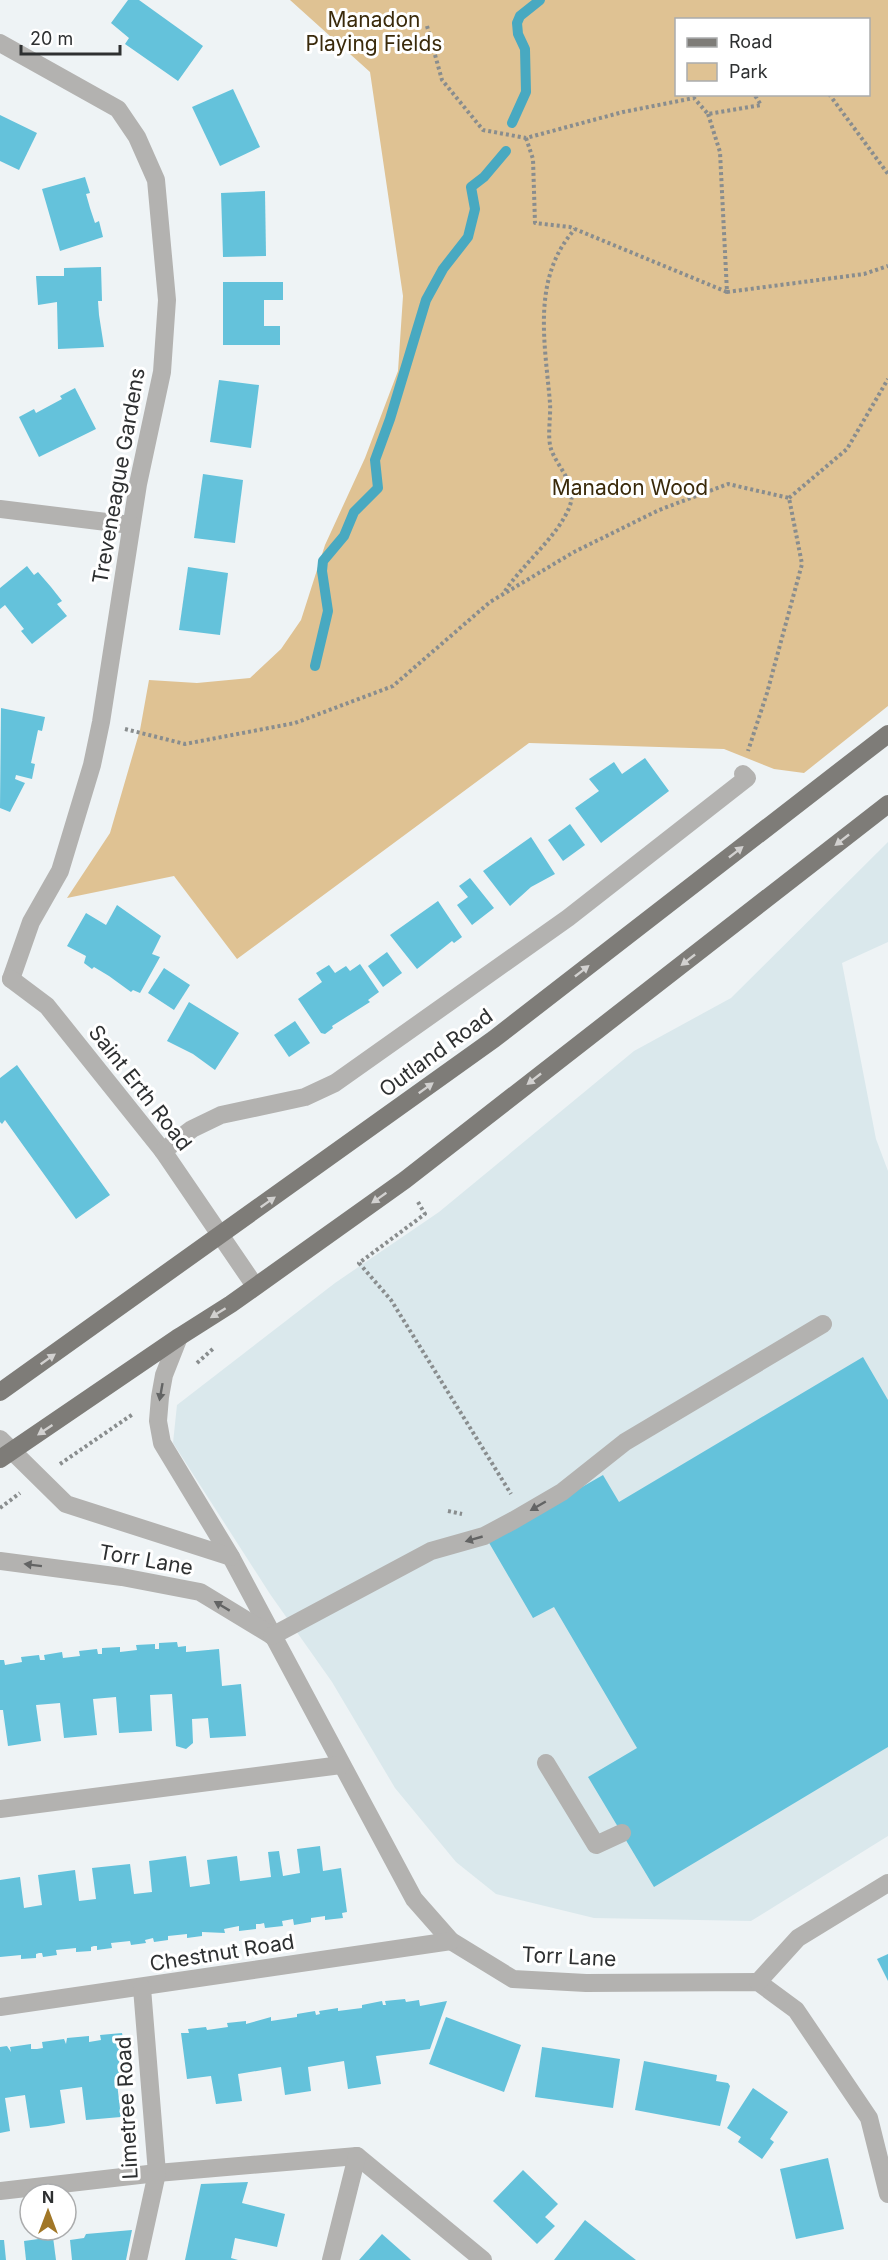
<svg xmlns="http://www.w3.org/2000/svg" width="888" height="2260" font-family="Inter,sans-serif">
<rect width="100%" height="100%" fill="#eef3f5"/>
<polygon fill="#dae8ec" points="888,842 888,942 842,963 876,1139 888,1171 888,1836 751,1921 594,1918 496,1894 456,1862 395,1788 332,1682 270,1594 173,1443 177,1405 335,1283 439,1212 634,1051 731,998"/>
<path fill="#dfc293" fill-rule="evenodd" d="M290,0H888V706L804,773L774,769L724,749L529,743L237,959L174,876L67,898L110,833L140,730L149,680L197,683L250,678L281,649L301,620L325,545L365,458L398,371L403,296L370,72ZM676,20H868V94H676Z"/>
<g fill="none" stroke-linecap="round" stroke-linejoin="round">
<g stroke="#48a9c1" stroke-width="10">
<polyline points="512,123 526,92 525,49 518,34 517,23 520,16 540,0"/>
<polyline points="315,666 328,611 322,571 323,561 344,536 354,512 378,488 375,460 390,419 426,300 443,269 468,237 475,209 471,187 484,177 506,151"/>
</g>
</g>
<g fill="#64c2db">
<polygon points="128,0 139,0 203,46 178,81 125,44 129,38 111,23"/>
<polygon points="233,89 260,147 220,166 192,107"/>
<polygon points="0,115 37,133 19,170 0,161"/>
<polygon points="85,177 90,193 86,194 90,208 95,223 99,221 103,237 60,251 42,189"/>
<polygon points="265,191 266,256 223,257 221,193"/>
<polygon points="101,267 102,301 98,301 99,315 104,347 58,349 57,302 38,305 36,276 64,276 64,268"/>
<polygon points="223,282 283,282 283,300 264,300 264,326 280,326 280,345 223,345"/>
<polygon points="219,380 259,385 251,448 210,442"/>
<polygon points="75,388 96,429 39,457 19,417 34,409 36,413 62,399 60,396"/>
<polygon points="203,474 243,480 235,543 194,538"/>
<polygon points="27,566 34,575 38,572 51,587 62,601 57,604 67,616 32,644 21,631 24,629 5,605 0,609 0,588"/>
<polygon points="188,567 228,573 220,635 179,630"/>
<polygon points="1,708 45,717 42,731 38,730 31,763 35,764 32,779 16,775 15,779 25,783 10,812 0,808"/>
<polygon points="645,758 669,791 601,843 575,808 599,791 589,779 614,762 622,774"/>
<polygon points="570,824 585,845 563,861 548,840"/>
<polygon points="531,837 555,874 531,887 510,906 483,871"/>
<polygon points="470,878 494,908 472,925 457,905 468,897 459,886"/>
<polygon points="438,901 462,937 454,943 452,941 417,969 390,935"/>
<polygon points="117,905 161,936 152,954 160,957 140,993 133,990 131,992 109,976 94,967 92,969 84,963 86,956 67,946 86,913 106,925"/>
<polygon points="387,952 402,973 383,987 368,966"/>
<polygon points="360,964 379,992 368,1000 370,1002 332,1026 333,1028 325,1034 321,1033 298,999 322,982 316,973 329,965 335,973 346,966 350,971"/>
<polygon points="164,968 190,985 174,1010 148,993"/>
<polygon points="189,1002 239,1033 215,1070 193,1054 167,1041"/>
<polygon points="295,1021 310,1043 289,1057 274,1035"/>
<polygon points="17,1065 110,1195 76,1219 5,1120 2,1124 0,1122 0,1078"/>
<polygon points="863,1357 888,1400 888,1747 654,1887 588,1777 637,1748 554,1607 533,1618 488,1541 603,1475 619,1502"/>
<polygon points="177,1642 178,1647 186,1646 186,1652 219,1649 222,1686 241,1684 246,1736 210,1738 208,1718 192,1719 193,1743 186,1749 176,1746 172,1694 150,1695 152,1731 119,1733 116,1697 93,1699 97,1735 64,1738 60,1703 36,1705 41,1741 8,1746 3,1710 0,1710 0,1660 4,1660 5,1665 22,1662 21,1657 39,1655 40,1660 45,1660 44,1655 62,1652 63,1658 80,1656 79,1651 97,1649 98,1654 102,1654 102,1648 120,1647 120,1652 137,1650 136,1645 155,1644 155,1649 159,1649 159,1643"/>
<polygon points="320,1846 323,1871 341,1868 347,1912 342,1913 343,1918 325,1920 325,1916 311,1918 311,1922 294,1925 293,1919 282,1921 283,1926 265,1928 264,1923 260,1924 256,1924 256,1929 239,1931 239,1926 224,1929 225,1933 202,1932 202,1936 187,1938 187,1934 168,1936 168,1940 154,1942 153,1938 145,1940 146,1943 131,1945 130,1941 111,1943 112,1948 97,1950 97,1946 94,1946 91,1947 91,1951 76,1952 76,1948 56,1950 57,1955 43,1957 42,1953 39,1953 36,1954 36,1958 21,1959 21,1955 0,1957 0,1880 20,1877 24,1908 42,1905 38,1875 75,1870 79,1901 96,1899 92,1868 130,1864 134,1894 152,1892 149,1861 186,1856 190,1887 210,1884 207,1860 237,1856 240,1881 271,1877 268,1852 279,1851 283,1876 300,1873 297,1849"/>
<polygon points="888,1954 888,1981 877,1959"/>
<polygon points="405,1999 406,2002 419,2000 420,2006 447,2001 430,2049 376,2056 381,2084 348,2089 344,2061 308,2067 311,2091 285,2095 281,2067 238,2074 242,2101 216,2104 211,2076 187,2079 181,2033 189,2033 188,2029 206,2027 207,2030 228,2027 227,2023 246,2021 246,2024 271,2017 271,2021 297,2017 297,2014 315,2011 316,2015 320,2014 319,2011 338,2008 338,2011 362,2008 362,2005 382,2001 383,2005 386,2005 385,2001"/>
<polygon points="446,2017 521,2045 504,2092 429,2064"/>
<polygon points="122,2033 123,2038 125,2038 130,2082 117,2083 121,2117 86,2120 82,2087 60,2090 65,2123 48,2126 30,2128 25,2095 5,2098 10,2131 0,2133 0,2047 7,2046 11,2052 10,2047 31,2044 31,2049 37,2049 43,2048 42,2042 64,2039 66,2044 67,2038 89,2036 89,2042 101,2040 100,2035"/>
<polygon points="542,2047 620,2059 613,2108 535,2097"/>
<polygon points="644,2061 717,2075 716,2081 728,2083 730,2086 720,2126 635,2110"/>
<polygon points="753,2088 788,2112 770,2139 774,2142 762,2159 738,2142 741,2137 727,2128"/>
<polygon points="828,2158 844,2229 796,2239 780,2169"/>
<polygon points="523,2170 558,2204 545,2217 555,2226 537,2244 493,2201"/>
<polygon points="248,2182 242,2203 285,2214 277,2247 235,2238 231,2258 238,2260 185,2260 201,2184"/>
<polygon points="585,2220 614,2243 636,2260 554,2260"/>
<polygon points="132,2230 126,2260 72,2260 70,2240 84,2238 86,2234"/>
<polygon points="382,2234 409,2258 411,2260 359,2260"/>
<polygon points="53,2237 56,2260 26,2260 24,2241"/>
<polygon points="0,2240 4,2240 6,2260 0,2260"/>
</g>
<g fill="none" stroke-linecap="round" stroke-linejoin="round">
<g stroke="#898d8e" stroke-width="4" stroke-dasharray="3 3" stroke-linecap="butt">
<polyline points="427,26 442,80 483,130 526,138 623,112 694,98 708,114 761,105 754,94"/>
<polyline points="829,94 888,174"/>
<polyline points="708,114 720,152 727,292 864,274 888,266"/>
<polyline points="526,138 533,159 535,223 570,227 727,292"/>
<polyline points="789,498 847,449 888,379"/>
<path d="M505,591C523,564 557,537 569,508C579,485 558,469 551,449C547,436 551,417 550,403C545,343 531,278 575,229"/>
<polyline points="125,729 185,744 295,723 393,686 490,602 574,552 659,510 728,484 789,498 802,564 767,693 748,751"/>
<polyline points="418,1202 425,1214 359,1263 391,1300 511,1494"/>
<polyline points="197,1363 214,1348"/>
<polyline points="60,1464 133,1414"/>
<polyline points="0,1508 20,1493"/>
<polyline points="448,1511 462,1514"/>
</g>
<g stroke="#b3b2b0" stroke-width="18">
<polyline points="0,43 118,109 137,137 156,180 167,300 162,372 138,484 101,722 92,765 60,871 31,922 11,979"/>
<polyline points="0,509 131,525"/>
<polyline points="11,979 47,1006 163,1151 255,1286"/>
<polyline points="163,1151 192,1129 221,1115 305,1097 335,1083 568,918 747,778 743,774"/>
<polyline points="179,1337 164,1375 160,1397 158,1421 162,1443 231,1557 414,1899 451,1941 513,1979 586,1983 758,1982 796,2010 869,2118 888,2194"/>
<polyline points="0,1439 66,1504 231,1557"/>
<polyline points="0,1561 122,1577 200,1592 271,1635"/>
<polyline points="272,1636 431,1551 484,1536 514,1520 562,1492 625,1442 823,1324"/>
<polyline points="546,1763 596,1845 622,1833"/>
<polyline points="0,1809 341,1765"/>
<polyline points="758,1982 798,1938 888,1883"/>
<polyline points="0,2007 451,1941"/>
<polyline points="0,2191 157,2173 357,2156 483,2260"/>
<polyline points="138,2260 157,2173 142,1988"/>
<polyline points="331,2260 357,2156"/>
</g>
<g stroke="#7e7c78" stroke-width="18">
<polyline points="0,1392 494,1039 888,734"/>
<polyline points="0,1459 179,1337 231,1304 405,1180 888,804"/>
</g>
</g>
<defs><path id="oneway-solid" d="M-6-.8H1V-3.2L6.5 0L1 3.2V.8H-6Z" transform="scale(1.5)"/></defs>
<g fill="#d2d1d0">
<use href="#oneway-solid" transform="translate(842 840) rotate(142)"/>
<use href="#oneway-solid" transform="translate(736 852) rotate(-38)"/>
<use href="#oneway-solid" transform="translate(688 960) rotate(142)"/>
<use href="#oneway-solid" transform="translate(582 971) rotate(-38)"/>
<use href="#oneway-solid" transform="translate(534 1079) rotate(142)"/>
<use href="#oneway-solid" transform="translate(426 1088) rotate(-36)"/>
<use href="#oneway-solid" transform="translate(379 1198) rotate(145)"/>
<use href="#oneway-solid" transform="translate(268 1202) rotate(-35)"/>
<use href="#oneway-solid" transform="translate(218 1313) rotate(148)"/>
<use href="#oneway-solid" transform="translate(48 1359) rotate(-35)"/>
<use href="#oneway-solid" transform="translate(45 1430) rotate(146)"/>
</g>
<g fill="#636464">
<use href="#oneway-solid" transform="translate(161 1392) rotate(100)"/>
<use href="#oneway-solid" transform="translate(538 1506) rotate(150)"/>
<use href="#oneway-solid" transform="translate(474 1539) rotate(164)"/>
<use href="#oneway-solid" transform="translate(33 1565) rotate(-173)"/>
<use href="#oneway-solid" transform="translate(222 1606) rotate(-149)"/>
</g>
<g text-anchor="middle" stroke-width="6" stroke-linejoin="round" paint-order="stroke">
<g font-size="21" fill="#3a2a0b" stroke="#fff">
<text x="374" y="27">Manadon<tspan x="374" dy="24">Playing Fields</tspan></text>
<text x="630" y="495">Manadon Wood</text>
</g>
<g font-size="21" fill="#2e3031" stroke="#fff">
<text transform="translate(119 476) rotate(-80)" y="7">Treveneague Gardens</text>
<text transform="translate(436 1053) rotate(-36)" y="7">Outland Road</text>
<text transform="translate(140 1088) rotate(52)" y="7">Saint Erth Road</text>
<text transform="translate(146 1560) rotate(10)" y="7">Torr Lane</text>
<text transform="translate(222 1953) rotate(-9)" y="7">Chestnut Road</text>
<text transform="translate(569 1957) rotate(3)" y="7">Torr Lane</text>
<text transform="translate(127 2108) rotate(-93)" y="7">Limetree Road</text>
</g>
</g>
<rect x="675" y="18" width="195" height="78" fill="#ffffff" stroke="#abacad" stroke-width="1.5"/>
<rect x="687" y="38" width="30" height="9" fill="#7e7c78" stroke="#abacad" stroke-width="1.5"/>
<text x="729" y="48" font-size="18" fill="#2e3031">Road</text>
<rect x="687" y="63" width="30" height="18" fill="#dfc293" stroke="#abacad" stroke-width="1.5"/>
<text x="729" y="78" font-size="18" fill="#2e3031">Park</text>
<g transform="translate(48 2212)"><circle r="28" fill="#ffffff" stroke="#abacad" stroke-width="1.5"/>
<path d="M0-4.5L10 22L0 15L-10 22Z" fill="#a17727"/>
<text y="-9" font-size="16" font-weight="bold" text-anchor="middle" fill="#2e3031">N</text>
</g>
<path d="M21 45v9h99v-9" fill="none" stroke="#2e3031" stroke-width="3"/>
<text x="30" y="45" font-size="18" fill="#2e3031" stroke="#ffffff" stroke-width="4.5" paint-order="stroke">20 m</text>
</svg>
